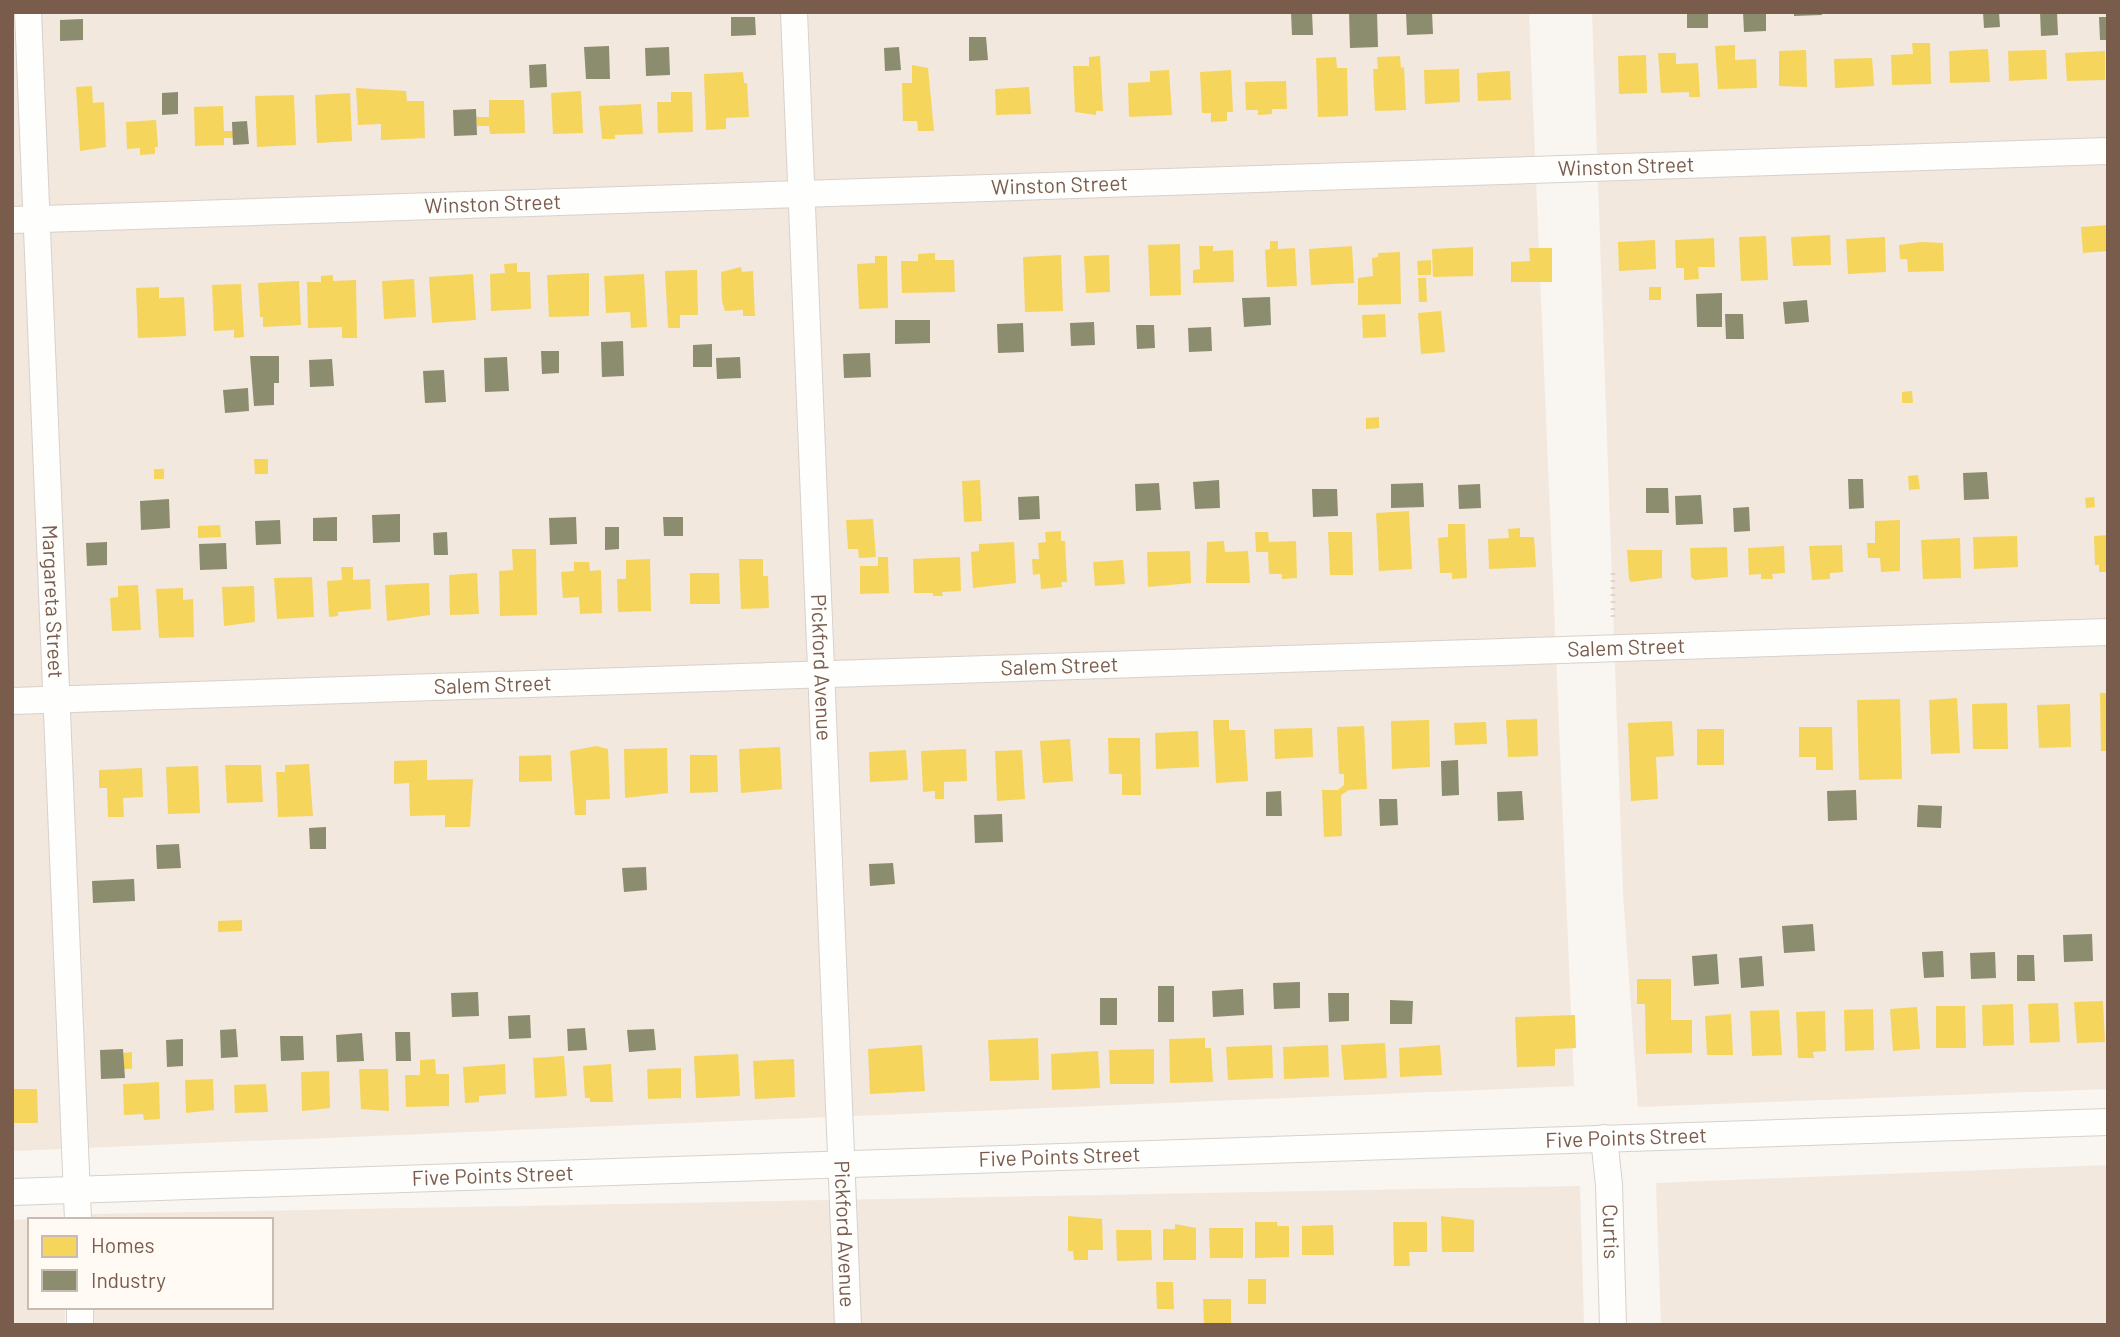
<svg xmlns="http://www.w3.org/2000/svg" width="2120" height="1337" font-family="Barlow,sans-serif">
<rect width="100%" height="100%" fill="#f9f5f0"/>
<g fill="#f2e8de">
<polygon points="12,12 1529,12 1574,1086 12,1151"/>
<polygon points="1592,12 2108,12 2108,1089 1638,1107 1623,893"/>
<polygon points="2108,1165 2108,1325 1661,1325 1656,1183"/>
<polygon points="1580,1186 1584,1325 94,1325 93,1307 271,1307 271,1220 90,1220 90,1214"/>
<polygon points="63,1217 30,1220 30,1307 65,1307 65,1325 12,1325 12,1220"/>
</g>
<g fill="#f6d55c">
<polygon points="1912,43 1930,43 1931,84 1892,85 1891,55 1913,54"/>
<polygon points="1735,45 1735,60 1756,59 1757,88 1718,89 1715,46"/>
<polygon points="1988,49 1990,82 1950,83 1949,51"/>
<polygon points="1806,50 1807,87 1779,86 1779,51"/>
<polygon points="2046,50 2047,79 2009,81 2008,51"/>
<polygon points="2105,51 2105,80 2067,81 2065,53"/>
<polygon points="1658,53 1676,53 1676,64 1698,63 1700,97 1689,97 1689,92 1661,93"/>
<polygon points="1646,55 1647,93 1619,94 1618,56"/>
<polygon points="1100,56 1103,111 1096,111 1096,115 1075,112 1073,66 1089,66 1089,57"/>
<polygon points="1400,56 1401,68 1404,67 1406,110 1375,111 1373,69 1378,69 1377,57"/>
<polygon points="1336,57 1337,68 1347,68 1348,116 1318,117 1316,58"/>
<polygon points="1872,58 1874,86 1835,88 1834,59"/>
<polygon points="912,65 928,68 934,131 918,131 917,121 903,121 902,83 912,83"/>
<polygon points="1459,69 1460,102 1425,104 1424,70"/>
<polygon points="1169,70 1172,115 1129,117 1128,83 1150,82 1150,71"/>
<polygon points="1231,70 1233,112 1227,112 1227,121 1211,122 1211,113 1202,113 1200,72"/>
<polygon points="1510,71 1511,100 1478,101 1477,73"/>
<polygon points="743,72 744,83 747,83 749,117 726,118 726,129 706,130 704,74"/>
<polygon points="1286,81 1287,109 1272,109 1272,114 1258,115 1258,110 1246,110 1245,82"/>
<polygon points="92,86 93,103 104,102 106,147 80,151 76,87"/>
<polygon points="1029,87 1031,114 996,115 995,89"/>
<polygon points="356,88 406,91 407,101 424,101 425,138 381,140 381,124 358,125"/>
<polygon points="581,91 583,133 553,134 551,93"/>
<polygon points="671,92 692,92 693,132 658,133 657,102 671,102"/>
<polygon points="350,93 352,141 317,143 315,95"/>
<polygon points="294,95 296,145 257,147 255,96"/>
<polygon points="489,100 524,100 525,133 490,134 489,126 477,126 476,117 489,117"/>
<polygon points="641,104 643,134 615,135 615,139 602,139 599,106"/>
<polygon points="223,106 224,131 233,131 233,138 224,138 224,145 195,146 194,107"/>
<polygon points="156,120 158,147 155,147 155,154 140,155 140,148 127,149 126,122"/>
<polygon points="2108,225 2108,251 2083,253 2081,227"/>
<polygon points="1830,235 1831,265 1793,266 1791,237"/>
<polygon points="1766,236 1768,280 1741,281 1739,237"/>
<polygon points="1885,237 1886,272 1848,274 1846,239"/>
<polygon points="1714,238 1715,267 1698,267 1699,279 1684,280 1684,268 1676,268 1675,240"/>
<polygon points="1655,240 1656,269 1619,271 1618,242"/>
<polygon points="1270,241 1278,241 1278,249 1295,248 1297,286 1267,287 1265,250 1270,249"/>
<polygon points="1921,242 1943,243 1944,271 1908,272 1907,259 1900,259 1899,245"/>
<polygon points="1180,244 1181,295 1150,296 1148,245"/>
<polygon points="1199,246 1213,246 1213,251 1233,250 1234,282 1193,283 1193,270 1200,269"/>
<polygon points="1352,246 1354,283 1311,285 1309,249"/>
<polygon points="1473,247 1473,276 1433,277 1432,249"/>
<polygon points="1529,248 1552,248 1552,282 1511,282 1511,262 1530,261"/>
<polygon points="1400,252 1401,304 1358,305 1358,278 1373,276 1372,258 1378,257 1378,253"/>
<polygon points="935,253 935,260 954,260 955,292 902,293 901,261 918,261 918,254"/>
<polygon points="1061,255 1063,311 1025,312 1023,257"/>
<polygon points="1109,255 1110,292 1086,293 1084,256"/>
<polygon points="875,256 887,256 888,308 859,309 857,264 875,263"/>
<polygon points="1431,260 1431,275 1418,275 1417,261"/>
<polygon points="517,263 517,272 530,272 531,309 491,311 490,274 505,273 504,264"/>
<polygon points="741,267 742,272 753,271 755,316 743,316 743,310 725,311 722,301 721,272"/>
<polygon points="697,270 698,315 680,315 680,328 668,328 665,271"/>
<polygon points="589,273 589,316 549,317 547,275"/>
<polygon points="473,274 476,320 432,323 429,277"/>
<polygon points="644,274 647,327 631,328 630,312 606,313 604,276"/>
<polygon points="333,275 333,281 356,280 357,338 342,338 342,327 308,328 307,282 321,282 321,276"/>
<polygon points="1418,278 1426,278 1427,302 1419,302"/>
<polygon points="414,279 416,317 384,319 382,281"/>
<polygon points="299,281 301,325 263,327 263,317 260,317 258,283"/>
<polygon points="241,284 244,337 234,338 234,330 214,331 212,285"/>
<polygon points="159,287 159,298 184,297 186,336 138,338 136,288"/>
<rect x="1649" y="287" width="12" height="13"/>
<polygon points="1441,311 1445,352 1421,354 1418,313"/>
<polygon points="1385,314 1386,337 1363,338 1362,315"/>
<polygon points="1912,391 1913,403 1902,403 1902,392"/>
<polygon points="1379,417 1379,428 1366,429 1366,418"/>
<polygon points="254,459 268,459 268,474 255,474"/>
<rect x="154" y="469" width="10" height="10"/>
<polygon points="1918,475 1920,489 1909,490 1908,476"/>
<polygon points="980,480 982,521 964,522 962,481"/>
<polygon points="2094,497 2095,507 2086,508 2085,498"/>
<polygon points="1409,511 1412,569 1379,571 1376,513"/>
<polygon points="873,519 876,557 859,558 858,549 848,549 846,520"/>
<polygon points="1900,520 1900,571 1881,572 1880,558 1868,558 1867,543 1875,543 1875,521"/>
<polygon points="1448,524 1465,524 1467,578 1452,579 1452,573 1440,573 1438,538 1448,537"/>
<polygon points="220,525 221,537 198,538 198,526"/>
<polygon points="1520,528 1520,537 1534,537 1536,567 1489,569 1488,539 1509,538 1508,529"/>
<polygon points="1061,531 1061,541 1065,541 1067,582 1061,582 1062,587 1041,589 1040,574 1033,575 1032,559 1039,559 1038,543 1046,542 1045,532"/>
<polygon points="1255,532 1268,532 1269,542 1296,541 1297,578 1282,579 1282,574 1269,574 1268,552 1256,552"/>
<polygon points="1328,532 1352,532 1353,575 1330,575"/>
<polygon points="2108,535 2108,572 2099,572 2099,565 2095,565 2094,536"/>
<polygon points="2017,536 2018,567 1974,569 1973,537"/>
<polygon points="1960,538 1961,578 1923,579 1921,540"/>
<polygon points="1224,541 1225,552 1248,551 1250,583 1206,583 1207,542"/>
<polygon points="1014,542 1016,583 973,588 971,552 979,551 979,544"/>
<polygon points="1842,545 1843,572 1830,573 1830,579 1812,580 1809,546"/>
<polygon points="1784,546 1785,573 1772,574 1773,579 1761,579 1761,574 1749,575 1748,548"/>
<polygon points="1727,547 1728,577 1695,580 1691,577 1690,548"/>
<polygon points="512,549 536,549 537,615 500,616 499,571 513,570"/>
<polygon points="1627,550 1662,550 1662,578 1631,582 1629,579"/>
<polygon points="1190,551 1191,583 1148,587 1147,552"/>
<polygon points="878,557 888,557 889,593 860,594 860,566 878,566"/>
<polygon points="960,557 961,591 942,592 943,596 933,596 933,593 914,593 913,559"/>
<polygon points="650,559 651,611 618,612 617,579 626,579 626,560"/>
<polygon points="739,559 763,559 763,576 768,576 769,608 741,609"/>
<polygon points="1123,560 1125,584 1095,586 1093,562"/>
<polygon points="574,562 589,562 590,571 601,570 602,613 580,614 579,597 563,598 561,572 574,571"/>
<polygon points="341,567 353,567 353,580 370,579 371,609 338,612 338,616 329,617 327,581 342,580"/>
<polygon points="477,573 479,614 450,615 449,575"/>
<polygon points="690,573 719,573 720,604 690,604"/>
<polygon points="312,577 314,617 277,619 274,578"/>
<polygon points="429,583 430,615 387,621 385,585"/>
<polygon points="138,585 141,630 112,631 110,598 118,597 118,586"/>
<polygon points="254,586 255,622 224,626 222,587"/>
<polygon points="183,588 183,600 193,599 194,637 159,638 156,589"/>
<polygon points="2100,693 2108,693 2108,751 2101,751"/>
<polygon points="1957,698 1960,753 1931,754 1929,700"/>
<polygon points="1900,699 1902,779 1859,780 1857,700"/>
<polygon points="2007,703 2008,749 1973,749 1972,704"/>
<polygon points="2070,704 2071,747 2039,748 2037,705"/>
<polygon points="1537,719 1538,756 1508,757 1506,720"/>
<polygon points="1213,720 1229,720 1229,730 1245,730 1248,781 1216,783"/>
<polygon points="1429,720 1430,767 1392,769 1391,721"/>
<polygon points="1672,721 1674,756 1656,757 1658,799 1631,801 1628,723"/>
<polygon points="1486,722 1487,744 1455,745 1454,723"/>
<polygon points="1364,726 1367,789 1349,790 1341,795 1342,836 1324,837 1322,790 1338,790 1344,785 1344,774 1339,774 1337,727"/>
<polygon points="1799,727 1832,727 1833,770 1816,770 1816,757 1799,757"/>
<polygon points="1312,728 1313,757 1275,759 1274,729"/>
<rect x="1697" y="729" width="27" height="36"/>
<polygon points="1198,731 1199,767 1156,769 1155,733"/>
<polygon points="1108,738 1140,738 1141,795 1122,795 1122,774 1109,774"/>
<polygon points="1070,739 1073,781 1043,783 1040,741"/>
<polygon points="596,746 608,749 610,799 586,800 586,815 575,815 570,751"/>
<polygon points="780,747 782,789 741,793 739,749"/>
<polygon points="667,748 668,793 625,798 624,749"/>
<polygon points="966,749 967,781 944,782 944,799 935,799 935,791 923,792 921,751"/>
<polygon points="906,750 908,780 870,782 869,752"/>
<polygon points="1022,750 1025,799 997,801 995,751"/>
<polygon points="551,755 552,781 519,782 519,756"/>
<polygon points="690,755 717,755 718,792 690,793"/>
<polygon points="427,760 427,780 473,779 470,827 445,827 445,815 410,816 409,783 394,784 394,761"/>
<polygon points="309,764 313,816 278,817 276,772 285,772 285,765"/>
<polygon points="225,765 261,765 263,802 227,803"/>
<polygon points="198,766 200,813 168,814 166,767"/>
<polygon points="142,768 143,797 123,798 124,817 108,817 107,788 99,788 99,770"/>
<polygon points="242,920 242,931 218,932 218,921"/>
<polygon points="1637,979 1671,979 1671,1020 1692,1020 1692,1053 1646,1054 1645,1004 1637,1004"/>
<polygon points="2103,1001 2105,1042 2077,1043 2074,1002"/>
<polygon points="2058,1003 2060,1042 2030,1043 2028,1004"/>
<polygon points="2013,1004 2014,1045 1983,1046 1982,1005"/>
<polygon points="1936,1006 1965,1006 1966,1048 1936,1048"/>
<polygon points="1917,1007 1920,1049 1893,1051 1890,1009"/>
<polygon points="1873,1009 1874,1050 1845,1051 1844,1010"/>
<polygon points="1779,1010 1782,1055 1752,1056 1750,1011"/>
<polygon points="1825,1011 1826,1051 1813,1052 1814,1058 1798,1058 1796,1012"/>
<polygon points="1731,1014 1733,1055 1707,1055 1705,1016"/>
<polygon points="1575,1015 1576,1048 1555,1049 1555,1066 1517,1067 1515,1017"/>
<polygon points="1038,1038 1039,1080 990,1081 988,1040"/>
<polygon points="1205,1038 1205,1048 1211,1048 1213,1082 1170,1083 1169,1039"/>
<polygon points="1385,1043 1387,1078 1344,1080 1341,1045"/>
<polygon points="922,1045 925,1091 870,1094 868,1049"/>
<polygon points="1272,1045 1273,1078 1228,1080 1226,1047"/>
<polygon points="1328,1045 1329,1077 1284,1079 1283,1047"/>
<polygon points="1440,1045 1442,1075 1400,1077 1399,1048"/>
<polygon points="1154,1049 1154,1084 1110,1084 1109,1050"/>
<polygon points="1098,1051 1100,1088 1052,1090 1051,1054"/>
<polygon points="132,1052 132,1069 124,1069 123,1053"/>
<polygon points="738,1054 740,1096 696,1098 694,1056"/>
<polygon points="564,1056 567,1096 535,1098 533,1058"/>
<polygon points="435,1059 436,1074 449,1074 449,1106 406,1107 405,1075 420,1075 420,1060"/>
<polygon points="794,1059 795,1097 755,1099 753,1061"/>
<polygon points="505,1064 506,1094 479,1096 479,1102 465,1103 463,1067"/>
<polygon points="611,1064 613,1102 590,1102 590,1098 585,1098 583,1066"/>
<polygon points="681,1068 681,1098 648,1099 647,1069"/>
<polygon points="359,1069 388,1069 389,1111 361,1109"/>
<polygon points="329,1071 330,1108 302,1111 301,1072"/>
<polygon points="213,1079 214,1110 186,1113 185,1080"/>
<polygon points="159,1082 160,1119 144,1120 143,1114 124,1115 123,1084"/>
<polygon points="266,1084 268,1112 235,1113 234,1085"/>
<polygon points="12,1089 37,1089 38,1123 12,1123"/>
<polygon points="1068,1216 1102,1219 1103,1250 1088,1250 1088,1260 1074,1260 1073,1251 1068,1251"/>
<polygon points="1441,1216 1474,1220 1474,1252 1442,1252"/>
<polygon points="1255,1222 1277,1222 1277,1226 1289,1226 1289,1257 1255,1258"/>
<polygon points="1393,1222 1427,1222 1427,1252 1409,1252 1410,1266 1394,1266"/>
<polygon points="1175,1224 1196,1228 1196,1260 1163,1260 1163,1229 1175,1229"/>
<polygon points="1333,1225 1334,1255 1302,1255 1302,1226"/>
<polygon points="1209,1228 1243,1228 1243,1258 1210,1258"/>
<polygon points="1116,1230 1151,1230 1152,1260 1117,1261"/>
<rect x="1248" y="1279" width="18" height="25"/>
<polygon points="1156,1282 1173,1282 1174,1309 1157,1309"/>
<polygon points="1203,1299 1231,1299 1231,1325 1204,1325"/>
</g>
<g fill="#8c8c6e">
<polygon points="1291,12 1312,12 1313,35 1292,35"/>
<polygon points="1349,12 1377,12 1378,47 1350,48"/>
<polygon points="1406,12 1432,12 1433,34 1407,35"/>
<rect x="1687" y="12" width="21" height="16"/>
<polygon points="1743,12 1766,12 1766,31 1744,32"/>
<polygon points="1794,12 1822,12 1822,15 1794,16"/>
<polygon points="1983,12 1999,12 2000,27 1984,28"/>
<polygon points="2040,12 2057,12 2058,35 2041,36"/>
<polygon points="731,17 755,17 756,35 731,36"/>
<polygon points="2099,17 2108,17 2108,40 2100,40"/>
<polygon points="83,19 83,40 60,41 60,20"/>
<polygon points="969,37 986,37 988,60 969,61"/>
<polygon points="609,46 610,79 586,79 584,47"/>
<polygon points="669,47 670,75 646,76 645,48"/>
<polygon points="899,47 901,70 885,71 884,48"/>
<polygon points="546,64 547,87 530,88 529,65"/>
<polygon points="178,92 178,114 162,115 162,93"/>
<polygon points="476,109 477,135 454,136 453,110"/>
<polygon points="247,121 249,144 233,145 232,122"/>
<polygon points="1722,293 1722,327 1697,327 1696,294"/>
<polygon points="1270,297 1271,325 1244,327 1242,298"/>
<polygon points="1807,300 1809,322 1785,324 1783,302"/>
<polygon points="1725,314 1743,314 1744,339 1726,339"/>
<polygon points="895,320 930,320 930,343 895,344"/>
<polygon points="1094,322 1095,345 1071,346 1070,323"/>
<polygon points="1023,323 1024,352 998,353 997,324"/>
<polygon points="1136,325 1154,325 1155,348 1137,349"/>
<polygon points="1211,327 1212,351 1189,352 1188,328"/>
<polygon points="623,341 624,376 602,377 601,342"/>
<polygon points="712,344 712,367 693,367 693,345"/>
<polygon points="541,351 559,351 559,373 542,374"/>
<polygon points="870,353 871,377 844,378 843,354"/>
<polygon points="250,356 279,356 279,383 274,383 274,405 254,406"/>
<polygon points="507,357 509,391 485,392 484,358"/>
<polygon points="740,357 741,378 717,379 716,358"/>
<polygon points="332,359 334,386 310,387 309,360"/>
<polygon points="444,370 446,402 425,403 423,371"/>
<polygon points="248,388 249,411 225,413 223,390"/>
<polygon points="1987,472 1989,499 1964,500 1963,473"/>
<polygon points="1848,479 1863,479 1864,508 1849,509"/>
<polygon points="1219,480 1220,508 1195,509 1193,482"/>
<polygon points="1159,483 1161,510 1136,511 1135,484"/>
<polygon points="1423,483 1424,507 1391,508 1391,484"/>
<polygon points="1480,484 1481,508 1459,509 1458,485"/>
<polygon points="1646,488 1668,488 1669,513 1646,513"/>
<polygon points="1312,489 1337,489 1338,516 1313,517"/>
<polygon points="1701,495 1703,524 1676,525 1675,496"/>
<polygon points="1039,496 1040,519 1019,520 1018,497"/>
<polygon points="169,499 170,528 141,530 140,501"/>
<polygon points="1749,507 1750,531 1734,532 1733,508"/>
<polygon points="400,514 400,542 373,543 372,515"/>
<polygon points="337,517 337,541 313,541 313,518"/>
<polygon points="576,517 577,544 550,545 549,518"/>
<polygon points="663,517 683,517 683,536 664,536"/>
<polygon points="280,520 281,544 256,545 255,521"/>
<polygon points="605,527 619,527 619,549 605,550"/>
<polygon points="447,532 448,555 434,555 433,533"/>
<polygon points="107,542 107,565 87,566 86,543"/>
<polygon points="226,543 227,569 200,570 199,544"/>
<polygon points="1458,760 1459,795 1442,796 1441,761"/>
<polygon points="1856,790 1857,820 1828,821 1827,791"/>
<polygon points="1281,791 1282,816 1266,816 1266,792"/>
<polygon points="1522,791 1524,820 1498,821 1497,792"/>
<polygon points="1379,799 1397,799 1398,825 1380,826"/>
<polygon points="1918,805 1942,806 1941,828 1917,827"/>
<polygon points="1002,814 1003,842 975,843 974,815"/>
<polygon points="326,827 326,849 310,849 309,828"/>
<polygon points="179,844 181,868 157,869 156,845"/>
<polygon points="893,863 895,884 870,886 869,864"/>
<polygon points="646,867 647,890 624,892 622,868"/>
<polygon points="134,879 135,901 93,903 92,881"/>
<polygon points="1813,924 1815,951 1784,953 1782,926"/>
<polygon points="2092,934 2093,961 2064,962 2063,935"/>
<polygon points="1943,951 1944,977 1924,978 1922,952"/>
<polygon points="1995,952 1996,978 1971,979 1970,953"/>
<polygon points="1717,954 1719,984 1694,986 1692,956"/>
<polygon points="2017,955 2034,955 2035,981 2017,981"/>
<polygon points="1762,956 1764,986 1741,988 1739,958"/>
<polygon points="1300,982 1300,1008 1274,1009 1273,983"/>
<rect x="1158" y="986" width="16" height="36"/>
<polygon points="1243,989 1244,1015 1213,1017 1212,991"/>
<polygon points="478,992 479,1016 452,1017 451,993"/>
<polygon points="1328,993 1349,993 1349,1021 1329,1022"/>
<rect x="1100" y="998" width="17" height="27"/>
<polygon points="1390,1000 1413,1001 1412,1024 1390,1024"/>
<polygon points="530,1015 531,1038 509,1039 508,1016"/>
<polygon points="585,1028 587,1050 568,1051 567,1029"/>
<polygon points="236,1029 238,1057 221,1058 220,1030"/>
<polygon points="654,1029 656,1050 629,1052 627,1030"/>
<polygon points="395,1032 410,1032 411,1061 396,1061"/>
<polygon points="362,1033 364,1061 337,1062 336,1035"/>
<polygon points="280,1036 303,1036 304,1060 281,1061"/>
<polygon points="183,1039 183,1066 167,1067 166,1040"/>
<polygon points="123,1049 125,1078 101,1079 100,1050"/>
</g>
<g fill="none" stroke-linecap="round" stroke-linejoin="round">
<defs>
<g id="street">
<path id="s1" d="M28,12L78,1220"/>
<path id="s2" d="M794,12L848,1325"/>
<path id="s3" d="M12,220L2108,151"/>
<path id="s4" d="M12,701L2108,632"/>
<path id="s5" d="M1604,1138L1609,1185L1613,1325"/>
<path id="s6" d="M12,1192L2108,1122"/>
<polyline points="80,1307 80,1325"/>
</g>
</defs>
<use href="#street" stroke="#d7d1cb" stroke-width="28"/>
<polyline stroke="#dcd5d0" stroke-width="4.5" stroke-dasharray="2 5" stroke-linecap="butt" points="1613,573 1613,617"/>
<use href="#street" stroke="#fefefd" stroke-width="26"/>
</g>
<g text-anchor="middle" stroke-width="7" stroke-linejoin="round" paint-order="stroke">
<g font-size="21" fill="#7a5c4d" stroke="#fffaf3">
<text dy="7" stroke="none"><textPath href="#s3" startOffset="1615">Winston Street</textPath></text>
<text dy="7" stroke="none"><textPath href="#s3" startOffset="1048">Winston Street</textPath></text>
<text dy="7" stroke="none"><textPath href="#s3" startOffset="481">Winston Street</textPath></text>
<text dy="7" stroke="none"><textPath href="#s1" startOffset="590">Margareta Street</textPath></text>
<text dy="7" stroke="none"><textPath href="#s4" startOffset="1615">Salem Street</textPath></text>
<text dy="7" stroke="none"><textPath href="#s4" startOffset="1048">Salem Street</textPath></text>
<text dy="7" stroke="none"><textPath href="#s2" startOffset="656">Pickford Avenue</textPath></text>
<text dy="7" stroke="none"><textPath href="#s4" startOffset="481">Salem Street</textPath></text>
<text dy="7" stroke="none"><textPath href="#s6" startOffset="1615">Five Points Street</textPath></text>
<text dy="7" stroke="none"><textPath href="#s6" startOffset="1048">Five Points Street</textPath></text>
<text dy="7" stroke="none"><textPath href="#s6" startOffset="481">Five Points Street</textPath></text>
<text dy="7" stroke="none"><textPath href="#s5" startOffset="94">Curtis</textPath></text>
<text dy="7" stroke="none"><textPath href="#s2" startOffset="1223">Pickford Avenue</textPath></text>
</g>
</g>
<rect width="2120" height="1337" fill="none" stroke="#7a5c4d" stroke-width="28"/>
<rect x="28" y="1218" width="245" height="91" fill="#fffaf3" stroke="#cabbb1" stroke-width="2"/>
<rect x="42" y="1236" width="35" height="21" fill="#f6d55c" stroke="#cabbb1" stroke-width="2"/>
<text x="91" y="1253" font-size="21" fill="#7a5c4d">Homes</text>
<rect x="42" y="1270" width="35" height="21" fill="#8c8c6e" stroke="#cabbb1" stroke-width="2"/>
<text x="91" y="1288" font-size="21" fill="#7a5c4d">Industry</text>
</svg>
